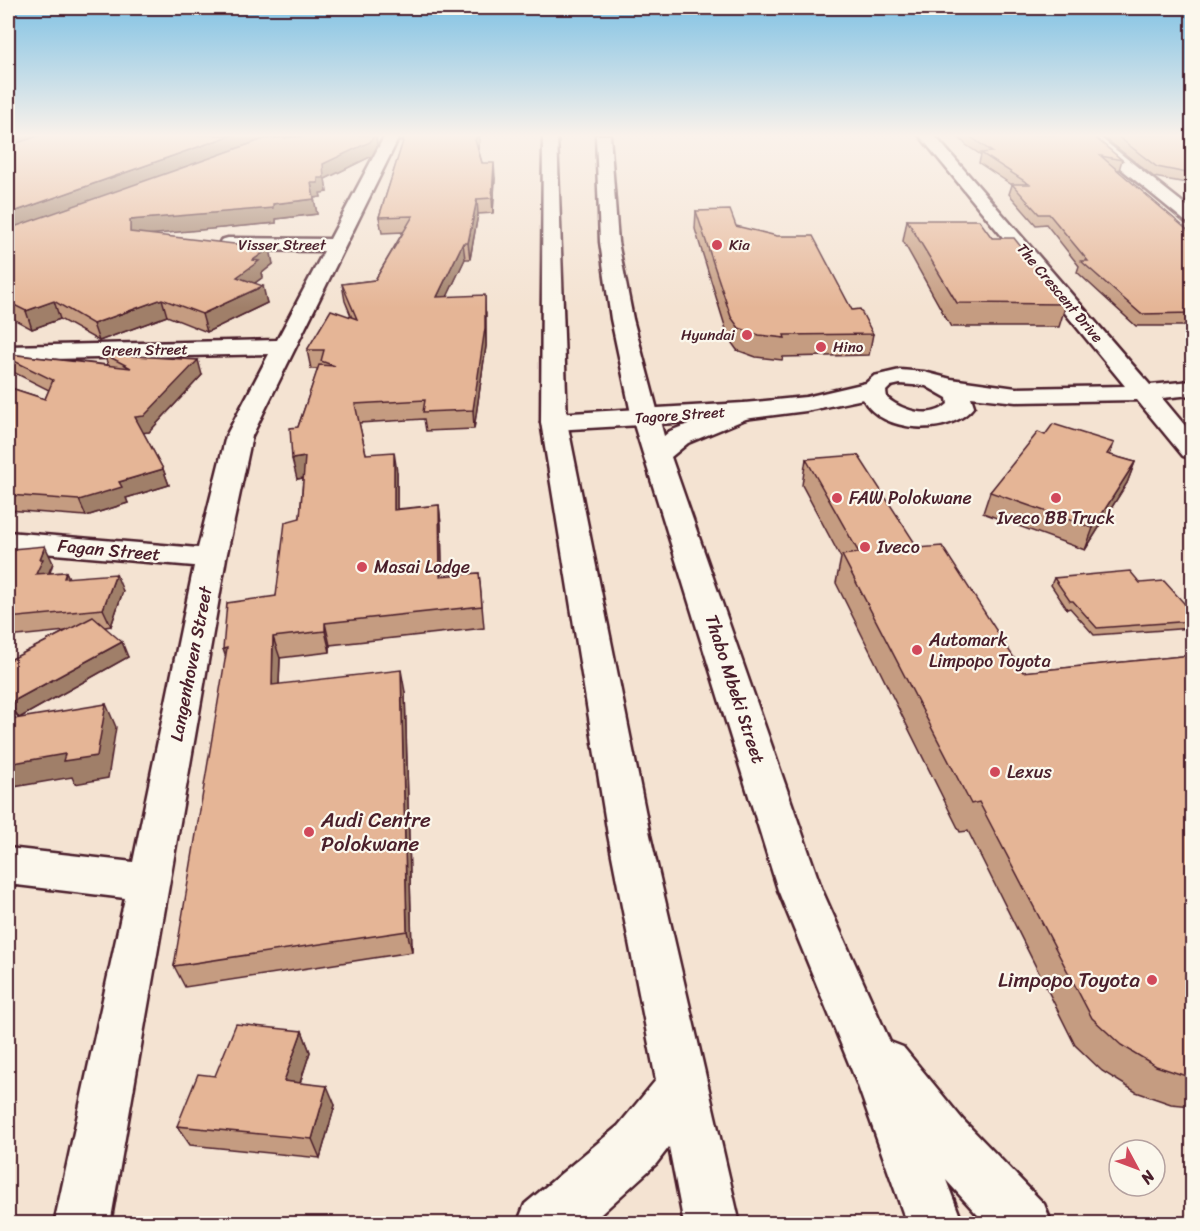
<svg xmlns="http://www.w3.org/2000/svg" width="1200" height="1231" font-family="Sriracha,sans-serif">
<rect width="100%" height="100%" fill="#f4e3d2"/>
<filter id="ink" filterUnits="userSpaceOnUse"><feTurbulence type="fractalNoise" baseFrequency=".0167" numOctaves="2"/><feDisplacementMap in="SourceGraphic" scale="12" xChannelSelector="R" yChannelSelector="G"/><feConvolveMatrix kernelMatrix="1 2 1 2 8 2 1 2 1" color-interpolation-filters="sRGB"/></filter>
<g filter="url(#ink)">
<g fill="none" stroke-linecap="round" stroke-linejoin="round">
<defs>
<g id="minor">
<polygon points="385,135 400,135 252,436 226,558 110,1224 54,1224 125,898 8,884 8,848 133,862 194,566 8,550 8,532 198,548 226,436 269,354 8,360 8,346 277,340 324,251 228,250 221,248 219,244 221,240 228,238 330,239"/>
<path d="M919,135H934L1150,385L1192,381V395L1162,398L1192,434V458L1183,456L1137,400L1016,402L971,397L974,406C951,438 880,433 863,399L806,411L744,419L554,430L545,427L541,422L545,417L554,414L744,403L806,397L866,383L874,376L900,370L924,372L951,379L1016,388L1125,386ZM900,384L926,386L947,398L948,404C931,420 903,411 887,398L886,391L891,386Z"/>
<polygon points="1080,135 1097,135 1192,210 1192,223 1186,222"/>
</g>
<g id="major">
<polygon points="543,135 557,135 567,422 650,835 740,1224 684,1224 669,1147 656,1164 590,1224 517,1224 525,1204 618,1126 656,1080 608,835 541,422"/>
<polygon points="596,135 610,135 618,242 633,319 664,436 670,431 735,406 744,403 753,406 757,411 753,416 688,443 671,457 822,890 890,1042 903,1047 963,1120 1044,1204 1052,1224 986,1224 946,1180 963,1224 907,1224 857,1083 778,890 632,418 611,319 600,242"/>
</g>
</defs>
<use href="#minor" stroke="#4a1f2b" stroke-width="5"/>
<use href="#major" stroke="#4a1f2b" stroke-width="5"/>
<use href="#minor" fill="#fbf7ec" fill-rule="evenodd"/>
<use href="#major" fill="#fbf7ec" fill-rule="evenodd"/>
</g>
<g fill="#c59c81" stroke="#4a1f2b" stroke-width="1.5">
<polygon points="8,135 319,135 278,137 271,138 326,135 376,135 377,146 372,156 325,179 327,192 320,193 321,197 314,198 317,214 276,219 276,223 151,234 273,264 262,273 263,277 255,283 267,303 207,332 167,316 99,341 60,319 32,329 8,316"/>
<polygon points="398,135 479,135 480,141 478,148 482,163 495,178 493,213 478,214 470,259 465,259 447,296 486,312 486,346 474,429 426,431 424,419 359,423 366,454 397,472 397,509 439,505 441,525 442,576 479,573 484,628 330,645 330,652 280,658 279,685 405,692 412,952 185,987 174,966 276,596 300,518 303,478 297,479 298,427 318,369 311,369 307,350 352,318 345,301 342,284 375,280 403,232 382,233 379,217 404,140 399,142"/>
<polygon points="957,135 1092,135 1122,160 1119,170 1117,170 1192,234 1192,319 1188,326 1136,326 1077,272 1079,266 1046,224 1036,225 1009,194 1012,185 979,163 981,155 966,145"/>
<polygon points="1101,135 1192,135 1192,184 1154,177"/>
<polygon points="696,211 852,310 873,334 869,355 783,357 782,360 756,357 737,350 729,339 695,229"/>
<polygon points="907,220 992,238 1066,304 1059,327 951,327 903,241"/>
<polygon points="8,354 108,365 104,354 202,375 149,432 143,432 163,469 169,485 126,498 128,503 86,516 8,510 8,387 45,399 49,390 11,371 8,364"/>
<polygon points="1045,435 1114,443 1110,455 1135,462 1127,483 1085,550 983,513 990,492"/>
<polygon points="806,459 918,548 1023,672 1192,655 1192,1106 1171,1104 1136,1092 1102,1071 1075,1045 968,831 960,832 836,583 841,558 802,485"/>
<polygon points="8,558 53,563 50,573 66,572 69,578 123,591 111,626 105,627 128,657 19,718 8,706 8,661 66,631 8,637"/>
<polygon points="1054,578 1140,583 1192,612 1192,628 1094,635 1070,608 1067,609 1051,585"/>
<polygon points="302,1031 310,1052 300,1083 335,1105 320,1158 190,1145 177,1126 215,1076"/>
</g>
<g fill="#a07f69" stroke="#4a1f2b" stroke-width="1.5">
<polygon points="8,135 42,135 8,147"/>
<polygon points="232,135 278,135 278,137 258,141 8,231 8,214"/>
<polygon points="374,135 376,135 377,146 372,156 325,179 327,192 320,193 321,197 314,198 311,183 323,164"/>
<polygon points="398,135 410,135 411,137 399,142"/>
<polygon points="477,135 479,135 480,141 476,154 475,140"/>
<polygon points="494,163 495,178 493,213 492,198"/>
<polygon points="314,199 317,214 276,219 276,223 135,236 130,232 130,220"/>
<polygon points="477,199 478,214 470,259 468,243"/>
<polygon points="463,243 465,259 439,314 437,297"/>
<polygon points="270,248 273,264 262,273 263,277 241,293 237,277 253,260"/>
<polygon points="263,286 267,303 207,332 202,314"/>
<polygon points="485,295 486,346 474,429 473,410"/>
<polygon points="162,299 167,316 99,341 93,324"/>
<polygon points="54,301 60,319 32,329 26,311"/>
<polygon points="198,360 202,375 149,432 140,433 135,417"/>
<polygon points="394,452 397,472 397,530 394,510"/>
<polygon points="305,457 310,477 297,479 292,459"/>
<polygon points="1135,462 1127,483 1085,550 1093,528"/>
<polygon points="163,469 169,485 126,498 128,503 86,516 79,500 119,482"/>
<polygon points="439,505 441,525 443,597 440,576"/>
<polygon points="45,546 53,563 49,572 51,576 36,574 40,559"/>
<polygon points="66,572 74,589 64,578"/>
<polygon points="116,574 123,591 111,626 103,609"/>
<polygon points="325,623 330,645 330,652 325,631"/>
<polygon points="273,637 280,658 278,707 272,685"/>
<polygon points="122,642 128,657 19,718 10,703"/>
<polygon points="227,648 230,670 223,649"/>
<polygon points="401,670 405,692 412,952 407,931"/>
<polygon points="106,704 116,727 108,778 75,784 72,777 14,787 12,795 8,796 8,764"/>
<polygon points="302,1031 310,1052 294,1101 284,1081"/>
<polygon points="327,1086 335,1105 320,1158 312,1139"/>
</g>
<g fill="#e5b596" stroke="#4a1f2b" stroke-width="1.5">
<polygon points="41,135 232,135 8,214 8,146"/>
<polygon points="326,135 374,135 370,142 323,164 324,178 318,178 318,183 311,183 314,199 273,204 273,208 130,220 130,232 270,248 253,260 259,261 237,277 263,286 202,314 162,299 93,324 54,301 26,311 8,302 8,229 264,139"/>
<polygon points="405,135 477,135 475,140 482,163 494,163 492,198 477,199 468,243 463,243 437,297 485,295 485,328 473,410 423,412 425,400 355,404 366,454 394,452 394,510 439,505 440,576 479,573 482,606 325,623 325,631 273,637 272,685 401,670 407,931 174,966 227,648 223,649 227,603 276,596 285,522 300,518 305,457 292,459 290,428 298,427 319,365 335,366 321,361 324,350 307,350 331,310 357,319 342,284 375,280 413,216 379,217"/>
<polygon points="968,135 1092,135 1122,160 1101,156 1192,234 1192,313 1141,314 1081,261 1088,261 1049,214 1039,214 1012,184 1029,184 981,153 992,152"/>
<polygon points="1116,135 1192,135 1192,174 1157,167"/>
<polygon points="730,210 736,226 777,236 813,236 852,310 860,309 873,334 784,335 785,338 759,335 739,328 731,317 696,211"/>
<polygon points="907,220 979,220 992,238 1014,238 1066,304 957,303"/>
<polygon points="8,354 131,368 104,354 198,360 144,416 135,417 163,469 119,482 122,487 79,500 8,495 8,387 45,399 53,380 8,358"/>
<polygon points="1053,424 1114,443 1107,454 1135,462 1093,528 990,492 1038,432 1045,435"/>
<polygon points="858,455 918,548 942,546 1023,672 1192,655 1192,1078 1156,1066 1121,1045 1092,1018 979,802 971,804 842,555 859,553 806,459"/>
<polygon points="45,546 40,559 43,559 36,574 66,572 64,578 116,574 103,609 8,618 8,558 12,549"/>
<polygon points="1130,571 1140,583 1164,581 1192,612 1192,621 1097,628 1073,601 1070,601 1054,578"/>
<polygon points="93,617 122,642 10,703 8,700 8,661"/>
<polygon points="106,704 97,756 63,761 65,754 8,764 8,720"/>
<polygon points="236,1024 302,1031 284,1081 327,1086 312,1139 177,1126 198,1074 215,1076"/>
</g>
</g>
<linearGradient id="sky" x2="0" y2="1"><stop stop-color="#81c2e4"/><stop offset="0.44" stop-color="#faf2eb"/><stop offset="1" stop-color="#faf2eb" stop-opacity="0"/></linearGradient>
<rect width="1200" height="308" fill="url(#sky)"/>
<g fill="#d1495b" stroke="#fbf7ec" stroke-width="2">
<circle cx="717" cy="245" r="6"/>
<circle cx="747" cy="335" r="6"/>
<circle cx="821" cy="347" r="6"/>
<circle cx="837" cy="498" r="6"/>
<circle cx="1056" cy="498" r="6"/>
<circle cx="865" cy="547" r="6"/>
<circle cx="362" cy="567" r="6"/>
<circle cx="917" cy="650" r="6"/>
<circle cx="995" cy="772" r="6"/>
<circle cx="309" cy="832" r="6"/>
<circle cx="1152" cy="980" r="6"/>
</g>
<g text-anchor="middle" stroke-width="4.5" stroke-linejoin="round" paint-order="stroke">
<g font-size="15" fill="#4a1f2b" stroke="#fbf7ec">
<text x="282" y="250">Visser Street</text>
<text transform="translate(1060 293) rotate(50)" y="5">The Crescent Drive</text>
<text transform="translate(145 350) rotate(-1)" y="5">Green Street</text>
<text transform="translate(680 415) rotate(-4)" y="5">Tagore Street</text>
</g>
<g font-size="15" fill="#4a1f2b" stroke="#fbf7ec" text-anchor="start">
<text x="729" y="250">Kia</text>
<text x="735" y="340" text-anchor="end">Hyundai</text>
<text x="833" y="352">Hino</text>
</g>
<g font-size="18" fill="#4a1f2b" stroke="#fbf7ec" text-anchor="start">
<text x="849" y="504">FAW Polokwane</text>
<text x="1056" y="524" text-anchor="middle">Iveco BB Truck</text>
<text x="877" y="553">Iveco</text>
<text x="374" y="573">Masai Lodge</text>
<text x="929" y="646">Automark<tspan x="929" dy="21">Limpopo Toyota</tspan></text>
<text x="1007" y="778">Lexus</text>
</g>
<g font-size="18" fill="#4a1f2b" stroke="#fbf7ec">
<text transform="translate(109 550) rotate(5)" y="6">Fagan Street</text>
<text transform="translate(191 664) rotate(-79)" y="6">Langenhoven Street</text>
<text transform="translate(735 689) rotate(72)" y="6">Thabo Mbeki Street</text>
</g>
<g font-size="21" fill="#4a1f2b" stroke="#fbf7ec" text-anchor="start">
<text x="321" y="827">Audi Centre<tspan x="321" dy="24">Polokwane</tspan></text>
<text x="1140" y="987" text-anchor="end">Limpopo Toyota</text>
</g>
</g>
<rect width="1200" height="1231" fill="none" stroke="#fbf7ec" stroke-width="30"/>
<rect x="15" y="15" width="1170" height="1201" fill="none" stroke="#4a1f2b" stroke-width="2" filter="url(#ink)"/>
<g transform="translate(1137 1168) rotate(131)"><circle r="28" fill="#fbf7ec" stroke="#b4a19f" stroke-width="1.5"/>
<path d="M0-4.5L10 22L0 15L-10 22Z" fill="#d1495b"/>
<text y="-9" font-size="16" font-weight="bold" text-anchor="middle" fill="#4a1f2b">N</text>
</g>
</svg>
